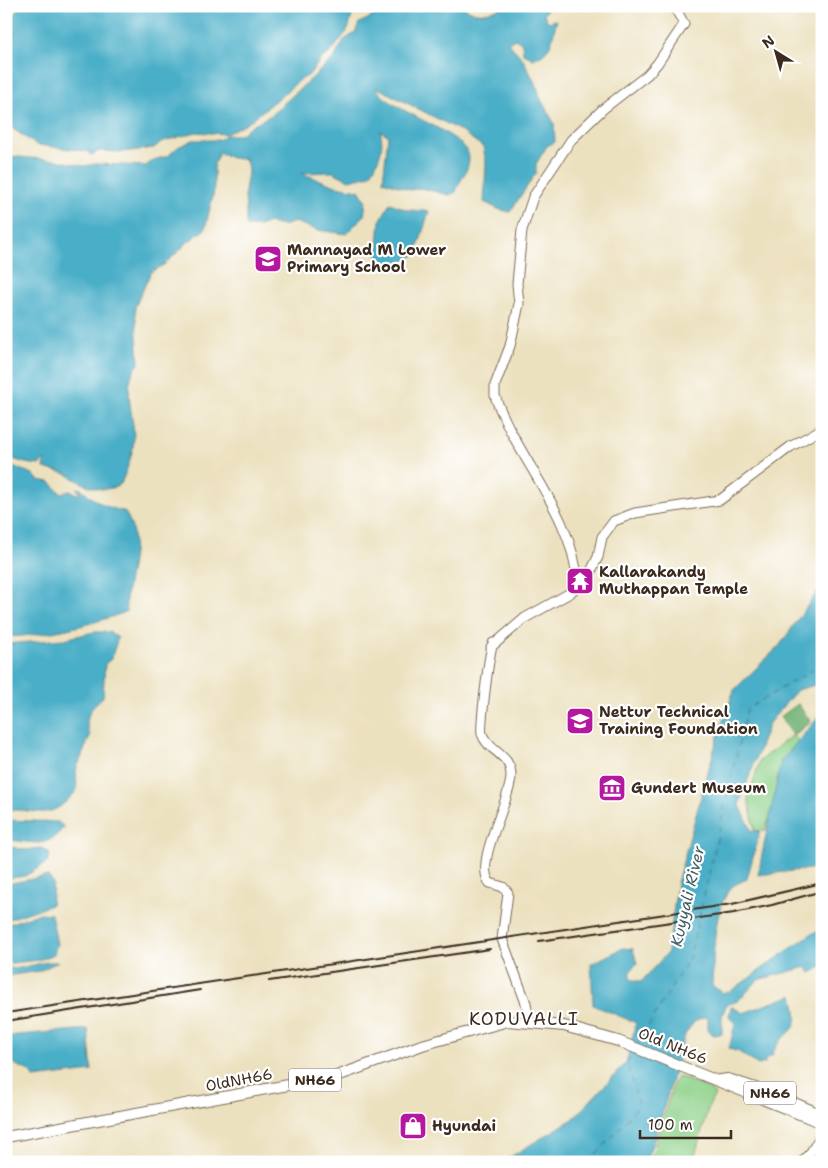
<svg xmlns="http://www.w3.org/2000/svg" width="828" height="1168" font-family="'Shantell Sans',sans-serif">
<rect width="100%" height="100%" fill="#fff"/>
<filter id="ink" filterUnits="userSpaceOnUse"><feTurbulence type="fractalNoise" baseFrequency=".02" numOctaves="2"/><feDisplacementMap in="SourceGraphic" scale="10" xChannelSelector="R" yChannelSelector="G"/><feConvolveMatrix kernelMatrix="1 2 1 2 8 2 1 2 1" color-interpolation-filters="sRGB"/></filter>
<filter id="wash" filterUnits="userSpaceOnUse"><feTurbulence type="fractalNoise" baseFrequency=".0096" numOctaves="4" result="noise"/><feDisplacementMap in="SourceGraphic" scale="20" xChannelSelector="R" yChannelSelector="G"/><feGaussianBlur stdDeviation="1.12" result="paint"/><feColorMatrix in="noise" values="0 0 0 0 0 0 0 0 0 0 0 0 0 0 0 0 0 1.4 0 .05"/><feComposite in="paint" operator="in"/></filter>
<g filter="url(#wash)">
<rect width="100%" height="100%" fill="#ece1bf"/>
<g fill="#8fd28a" stroke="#657e54">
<polygon points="793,735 798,741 765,830 755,831 748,798 760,760"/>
<polygon points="678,1076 710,1089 715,1095 709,1106 693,1162 648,1162 654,1149 673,1085"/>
</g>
<polygon fill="#73b476" stroke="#576f4a" points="798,704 811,722 793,735 780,717"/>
<g fill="#48aec7" stroke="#426c72">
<polygon points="19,6 349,6 353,12 348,30 331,52 322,58 309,75 300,80 249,122 225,134 196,132 161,142 154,148 122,152 99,151 92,155 86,151 37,145 13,129 9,119 7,100 6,40 8,31 15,33 11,23"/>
<path d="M395,6H463C480,20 489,10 508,6C521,4 536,6 549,6L544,14L548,22L557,20C551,39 555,50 533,59L523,53L522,43L515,39L508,43L523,59L538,89L540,98L554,123L555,142L547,146L536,164V173L510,212L498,209L484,202L486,162L483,147L461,131L376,87C385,111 472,133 469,160C468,173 459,180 456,192L449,195L421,188L411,190L383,181L388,135L380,131C385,146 379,161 370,175L349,180L333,172L301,173L336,186L359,190L366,201L364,216L346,234L317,230L295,222C285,226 279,227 269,222L259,226H246C246,216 246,207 245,198C244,182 252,173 245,159L232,158L219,153L214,164V191L205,229L189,241L165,264L151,272L135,307L139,364C118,384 138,421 133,447C131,459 126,472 121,484C100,496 85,484 66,474C60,471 51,471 44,468L45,460L39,465L25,463L10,458L6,454V156L56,160L84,166L95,164L146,166L153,160L168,156L178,147L193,140H219L226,135H240L250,126L270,116L334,58L344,40L355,33L359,23Z"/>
<polygon points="390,203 407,210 429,211 416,254 393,268 377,256 380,221"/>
<path d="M6,464L33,474L38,480L50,482L61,493L69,491L83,495L76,488C87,490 88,496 97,501C105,506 115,510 124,511C146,540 123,580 126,612C86,626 49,635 6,637Z"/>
<path d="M822,585V683L797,690L769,723L739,804L752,831H760L747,879C743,881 737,883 733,886C712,906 714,958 712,986L724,993L731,991L811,934L822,930V967L811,973L806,967L758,980L738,1001L726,1005L722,1017V1034L714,1035L708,1031V1017C695,1018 692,1024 685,1035L655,1138L645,1162H502L573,1119L626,1063L636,1023L593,1005L591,964L623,948L633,949L637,963L630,972V979L641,982L668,952L677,883L720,729L734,690L780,645Z"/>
<path d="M94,632H110L118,638L111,659L105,664L103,697C90,708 83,718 90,736L76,770L77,790C49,823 44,809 6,810V644L64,639Z"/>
<polygon points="822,713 822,864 810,869 758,875 781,761"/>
<path d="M6,820L58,822L64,827C45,851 34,841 6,840Z"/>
<polygon points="6,846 25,850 41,848 50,853 48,862 25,876 6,879"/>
<polygon points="48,876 53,883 51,905 6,920 6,884"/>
<polygon points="40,913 51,914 57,944 54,954 39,960 12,963 6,966 6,925"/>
<polygon points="47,962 58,962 39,971 6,976 6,967 15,969"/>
<path d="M793,995C805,1041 783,1024 772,1056L765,1059V1063L758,1065L739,1052L729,1049L735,1024L729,1016L731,1006L743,1013Z"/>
<polygon points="88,1029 92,1071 34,1078 29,1071 6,1060 6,1036"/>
</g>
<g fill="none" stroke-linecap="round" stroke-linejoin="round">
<g stroke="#405f62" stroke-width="1" stroke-dasharray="6 5" stroke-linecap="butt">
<polyline points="637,1045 690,956 747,709 822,664"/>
<polyline points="588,1162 613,1136 639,1105 627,1063 633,1053"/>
</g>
</g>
</g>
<g filter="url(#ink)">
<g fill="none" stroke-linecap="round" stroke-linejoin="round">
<defs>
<g id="secondary">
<polyline points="578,585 590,573 598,557 602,537 614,521 635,513 720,500 790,447 822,429"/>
<path d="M493,643C489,652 480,727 482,734C488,752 512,754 511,777C510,802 473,864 490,883L503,887L508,893L502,939L526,1003L529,1023"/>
<path d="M491,647L525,618L570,593L578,585C573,513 518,461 495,396V385L510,346L519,304L517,284L522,230L533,197L571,140L603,109L647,75L657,64L684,24L674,6"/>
<polyline points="802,1162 811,1152 822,1134"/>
</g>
<g id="primary">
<polyline points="720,1080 728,1079 774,1094 822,1115"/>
<polyline points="6,1137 337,1076 422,1045 508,1021 564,1026 618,1041 822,1123"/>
</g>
</defs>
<use href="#secondary" stroke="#796a56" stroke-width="11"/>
<use href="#primary" stroke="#796a56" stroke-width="12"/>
<use href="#secondary" stroke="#fff" stroke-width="9"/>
<use href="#primary" stroke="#fff" stroke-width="10"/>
<g stroke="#3b2a1e" stroke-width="2">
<polyline points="539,941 734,913 772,905 822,891"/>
<polyline points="269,981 490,949"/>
<polyline points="6,1013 732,904 822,883"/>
<polyline points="6,1021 200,990"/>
</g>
</g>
</g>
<defs>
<symbol id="school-square" viewBox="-11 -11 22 22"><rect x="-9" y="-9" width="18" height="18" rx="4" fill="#b5179e" stroke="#fff"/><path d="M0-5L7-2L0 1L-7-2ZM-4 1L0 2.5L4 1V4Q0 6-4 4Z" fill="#fff"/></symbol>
<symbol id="temple-square" viewBox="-11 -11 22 22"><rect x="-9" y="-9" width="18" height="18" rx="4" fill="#b5179e" stroke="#fff"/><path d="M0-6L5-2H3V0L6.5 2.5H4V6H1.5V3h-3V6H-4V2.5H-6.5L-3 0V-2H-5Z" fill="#fff"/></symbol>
<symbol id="university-square" viewBox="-11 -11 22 22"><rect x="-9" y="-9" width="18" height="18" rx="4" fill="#b5179e" stroke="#fff"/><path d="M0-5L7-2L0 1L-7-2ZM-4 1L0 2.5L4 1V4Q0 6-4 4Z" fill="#fff"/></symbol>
<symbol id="museum-square" viewBox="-11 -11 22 22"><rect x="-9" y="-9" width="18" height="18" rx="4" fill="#b5179e" stroke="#fff"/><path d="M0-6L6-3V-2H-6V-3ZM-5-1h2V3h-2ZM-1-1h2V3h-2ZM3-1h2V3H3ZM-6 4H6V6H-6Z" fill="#fff"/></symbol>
<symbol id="shop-square" viewBox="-11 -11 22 22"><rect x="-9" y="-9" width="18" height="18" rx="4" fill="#b5179e" stroke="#fff"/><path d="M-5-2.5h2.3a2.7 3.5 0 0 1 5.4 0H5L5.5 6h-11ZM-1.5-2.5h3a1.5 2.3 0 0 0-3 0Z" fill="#fff"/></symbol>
</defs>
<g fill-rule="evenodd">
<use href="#school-square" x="252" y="243" width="32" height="32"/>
<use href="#temple-square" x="564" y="565" width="32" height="32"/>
<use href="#university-square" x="564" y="705" width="32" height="32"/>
<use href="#museum-square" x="596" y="772" width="32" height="32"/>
<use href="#shop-square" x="397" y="1110" width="32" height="32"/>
</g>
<g text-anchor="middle" stroke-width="4.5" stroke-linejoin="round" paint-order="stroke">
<g fill="#fff" stroke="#766a62" stroke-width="1">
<rect x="289" y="1068.5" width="52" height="23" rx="4"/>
<rect x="744" y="1081.5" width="52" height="23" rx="4"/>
</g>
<g font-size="14" font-weight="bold" fill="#3b2a1e">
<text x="315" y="1085">NH66</text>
<text x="770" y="1098">NH66</text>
</g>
<g font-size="15" font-weight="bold" fill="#3b2a1e" stroke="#fff" text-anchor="start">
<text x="287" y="255">Mannayad M Lower<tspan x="287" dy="17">Primary School</tspan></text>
<text x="599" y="577">Kallarakandy<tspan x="599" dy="17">Muthappan Temple</tspan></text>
<text x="599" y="717">Nettur Technical<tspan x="599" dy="17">Training Foundation</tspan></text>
<text x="631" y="793">Gundert Museum</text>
<text x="432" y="1131">Hyundai</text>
</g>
<g font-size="15" fill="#3b2a1e" stroke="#fff">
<text transform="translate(673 1046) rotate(22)" y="5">Old NH66</text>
<text transform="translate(239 1080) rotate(-11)" y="5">OldNH66</text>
</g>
<g font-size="16" font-style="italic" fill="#405f62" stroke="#fff">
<text transform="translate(687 896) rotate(-77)" y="6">Kuyyali River</text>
</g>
<g font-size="18" letter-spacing="1" fill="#3b2a1e" stroke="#fff">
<text x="524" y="1025">KODUVALLI</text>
</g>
</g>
<rect width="828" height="1168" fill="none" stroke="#fff" stroke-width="25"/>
<g transform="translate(776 52) rotate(323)" stroke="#ffffff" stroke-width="4" paint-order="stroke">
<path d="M0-4L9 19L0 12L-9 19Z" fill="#3b2a1e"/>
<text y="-8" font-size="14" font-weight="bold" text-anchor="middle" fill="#3b2a1e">N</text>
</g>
<path d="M640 1130v8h91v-8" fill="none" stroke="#3b2a1e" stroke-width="2.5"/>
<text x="648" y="1130" font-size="15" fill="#3b2a1e" stroke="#ffffff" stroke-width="4" paint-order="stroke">100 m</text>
</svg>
